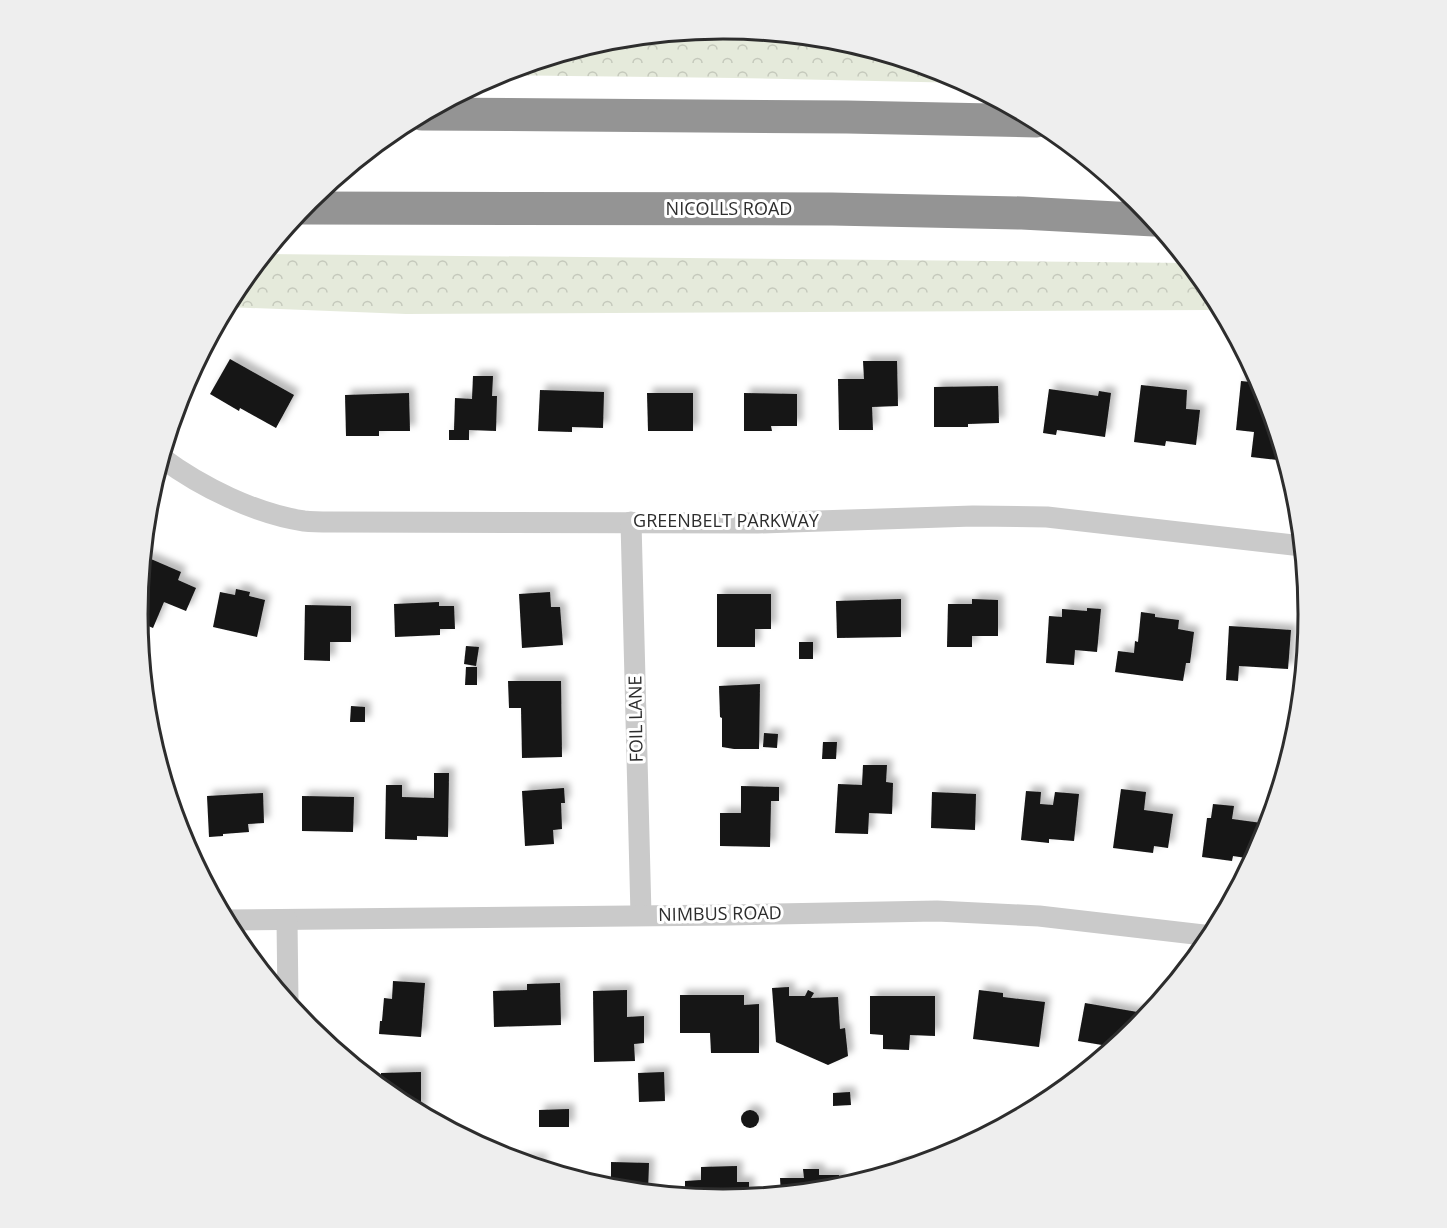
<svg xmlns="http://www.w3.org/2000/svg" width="1447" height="1228" font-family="'Open Sans',sans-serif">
<defs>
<pattern id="forest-crowns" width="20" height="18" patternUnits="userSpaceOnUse" patternTransform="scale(1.5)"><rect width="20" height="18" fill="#e5eadb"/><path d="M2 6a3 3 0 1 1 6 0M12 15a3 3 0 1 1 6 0" fill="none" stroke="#c5c9bc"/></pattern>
<filter id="shadow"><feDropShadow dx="5.5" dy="-5.5" stdDeviation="3" flood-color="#0004"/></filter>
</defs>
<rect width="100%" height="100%" fill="#fff"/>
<g fill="url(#forest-crowns)">
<polygon points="724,29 838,40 948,73 966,83 736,78 495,75 610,40"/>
<polygon points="265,254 1189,263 1211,289 1223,312 1207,310 406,314 227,307 237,288"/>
</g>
<g fill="#141414" filter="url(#shadow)">
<polygon points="230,359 294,395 276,428 240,408 239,411 210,394"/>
<polygon points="863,361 897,361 898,406 872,407 873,430 839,430 838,379 864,379"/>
<polygon points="473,376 493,376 492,396 497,396 496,431 469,430 469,440 449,440 449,430 454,430 455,398 472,399"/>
<polygon points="1241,381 1260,383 1265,390 1286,461 1251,457 1254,432 1236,430"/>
<polygon points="1141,385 1187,390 1186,409 1200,410 1196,445 1166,441 1165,446 1134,442"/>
<polygon points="998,386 999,423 968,424 968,427 934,427 934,387"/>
<polygon points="1049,389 1098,396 1099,391 1111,393 1105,437 1057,430 1056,435 1043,433"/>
<polygon points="540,390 604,392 603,428 572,427 572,432 538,431"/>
<polygon points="409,393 410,431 379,431 379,436 346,436 345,395"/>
<polygon points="647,393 693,393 693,431 648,431"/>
<polygon points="744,393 797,394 797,426 771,426 772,431 744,431"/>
<polygon points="144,556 181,572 178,580 196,588 186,611 164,602 153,628 139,622 138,614 139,599 142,593 140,592"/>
<polygon points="236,589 250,592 249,596 265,600 257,637 213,627 220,592 235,595"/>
<polygon points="550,592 551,607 560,607 563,645 522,648 519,594"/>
<polygon points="717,594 771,594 771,629 755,629 755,647 717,647"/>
<polygon points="901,599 901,637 837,638 836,601"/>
<polygon points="972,599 998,600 998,636 972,636 972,647 947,647 948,604 972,604"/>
<polygon points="439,602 439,606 454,606 455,629 440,629 440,635 395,637 394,604"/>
<polygon points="305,605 351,606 351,642 330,642 330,661 304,660"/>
<polygon points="1087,608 1101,609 1097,652 1075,650 1074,665 1046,663 1049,616 1062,617 1062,609 1087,611"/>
<polygon points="1141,612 1155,614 1155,617 1179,620 1178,629 1194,632 1190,663 1186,663 1183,681 1115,672 1118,651 1134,653 1135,641 1138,642"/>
<polygon points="1229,626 1291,630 1288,669 1239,666 1238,681 1226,680"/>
<rect x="799" y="642" width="14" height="17"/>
<polygon points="466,646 479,647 476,666 464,664"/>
<polygon points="466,667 477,667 477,685 465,685"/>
<polygon points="508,681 561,681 562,757 522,758 521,708 509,708"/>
<polygon points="760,684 759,749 734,749 722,747 722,718 720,717 719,686"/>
<polygon points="351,706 365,707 365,722 350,722"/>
<polygon points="764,733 778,734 777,748 763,747"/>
<polygon points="823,742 837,742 836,759 822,759"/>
<polygon points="863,765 887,765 886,782 893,783 892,814 869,813 868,834 835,833 838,784 862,785"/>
<polygon points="434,773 449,773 448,837 417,836 417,840 385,839 386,785 402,785 402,797 434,798"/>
<polygon points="741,786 779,787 779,801 771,801 770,847 720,846 720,813 741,813"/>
<polygon points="564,788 565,803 561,803 562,829 553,830 554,844 525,846 522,791"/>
<polygon points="1121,789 1146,792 1144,810 1173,814 1168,848 1154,846 1153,853 1113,848"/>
<polygon points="1026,791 1041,792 1040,804 1053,805 1055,792 1079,794 1074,841 1049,839 1049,843 1021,840"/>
<polygon points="932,792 976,794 975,830 931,828"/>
<polygon points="263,793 264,823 248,824 249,832 223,834 223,836 209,837 207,796"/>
<polygon points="302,796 354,797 353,832 302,831"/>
<polygon points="1213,804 1234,806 1232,819 1269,824 1264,838 1253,859 1233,856 1232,861 1202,857 1207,818 1211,818"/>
<polygon points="393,981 425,983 421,1037 379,1034 380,1021 382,1021 384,998 392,999"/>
<polygon points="560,983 561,1025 494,1027 493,991 527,990 527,984"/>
<polygon points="789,987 789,996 805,996 808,990 814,993 811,998 838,997 840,1029 845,1028 848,1056 828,1065 776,1042 772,988"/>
<polygon points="627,990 627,1017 644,1016 644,1043 634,1044 635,1061 594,1062 593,991"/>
<polygon points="979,990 1003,993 1003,997 1045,1002 1039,1047 973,1039"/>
<polygon points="680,995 744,995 744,1005 759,1004 759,1053 711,1053 710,1033 680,1033"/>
<polygon points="870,996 935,996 935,1036 910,1035 909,1050 883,1049 883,1035 870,1034"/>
<polygon points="1085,1003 1149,1014 1137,1028 1114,1047 1078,1041"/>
<polygon points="421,1072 421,1113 398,1101 381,1087 381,1073"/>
<polygon points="664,1072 665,1101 639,1102 638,1073"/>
<polygon points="850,1092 851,1105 833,1106 833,1093"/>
<polygon points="569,1109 569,1127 539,1127 539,1110"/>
<circle cx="750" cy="1119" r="9"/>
<polygon points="516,1159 541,1159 542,1168 516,1160"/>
<polygon points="611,1162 649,1163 648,1192 609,1188 594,1184 611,1183"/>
<polygon points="916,1164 916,1165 896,1171 896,1165"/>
<polygon points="737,1166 737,1182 749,1182 749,1197 723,1199 685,1196 685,1181 701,1180 701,1167"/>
<polygon points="803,1169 819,1169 819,1175 839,1175 840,1188 781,1194 780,1178 804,1178"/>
</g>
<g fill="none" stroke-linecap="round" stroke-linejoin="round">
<g stroke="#cacaca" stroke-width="21">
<path d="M162,458C201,487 256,514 304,521C313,522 323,522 332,522L758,523L973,516L1047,517L1302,546"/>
<polyline points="631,522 641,915"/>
<polyline points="226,920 728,915 937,911 1039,916 1212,936"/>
<polyline points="287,920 288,1002"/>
</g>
<g stroke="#949494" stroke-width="33">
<polyline points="422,114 847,117 1037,121"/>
<polyline points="303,208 832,209 1022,213 1154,220"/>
</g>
</g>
<g text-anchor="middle" stroke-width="6" stroke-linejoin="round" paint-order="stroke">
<g font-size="18" fill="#2d2d2d" stroke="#fff">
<text x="729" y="215">NICOLLS ROAD</text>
<text x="726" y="527">GREENBELT PARKWAY</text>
<text transform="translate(636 719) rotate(-91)" y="6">FOIL LANE</text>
<text transform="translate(720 914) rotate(-1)" y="6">NIMBUS ROAD</text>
</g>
</g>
<path d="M0 0H1447V1228H0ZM148 614a575 575 0 1 1 1150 0a575 575 0 1 1-1150 0Z" fill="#eee" fill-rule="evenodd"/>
<path fill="none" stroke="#2d2d2d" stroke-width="3" d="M148 614a575 575 0 1 1 1150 0a575 575 0 1 1-1150 0Z"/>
</svg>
